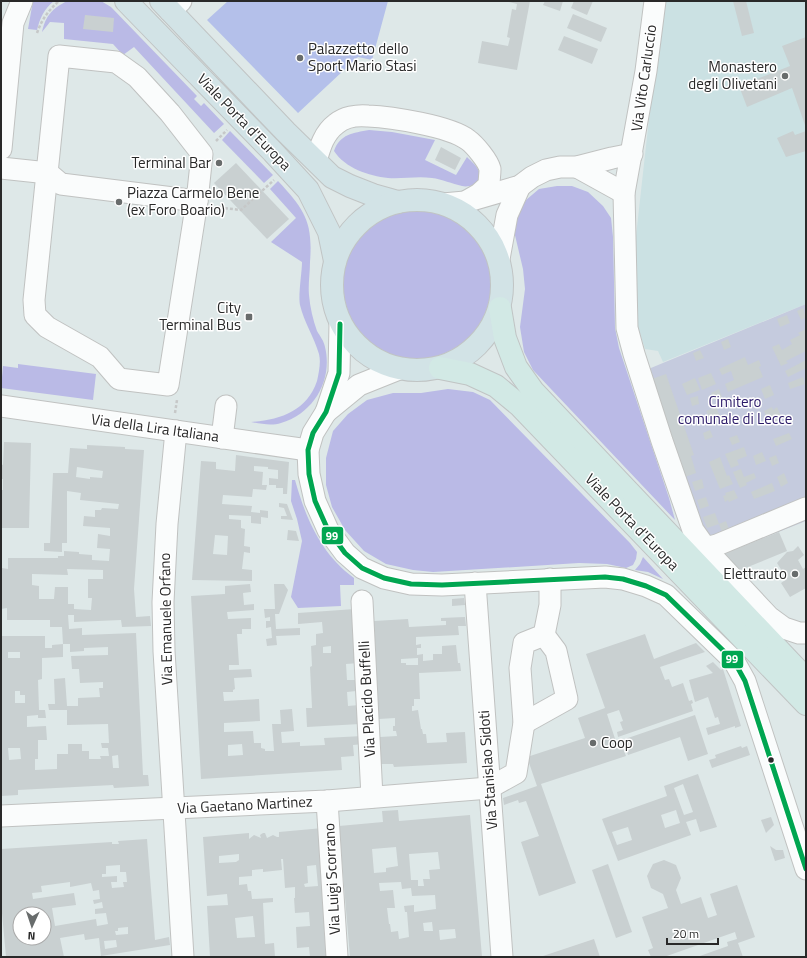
<svg xmlns="http://www.w3.org/2000/svg" width="807" height="958" font-family="'Titillium Web',sans-serif">
<rect width="100%" height="100%" fill="#dee8e8"/>
<polygon fill="#cbe1e3" points="666,1 806,1 806,304 663,362 658,351 645,349 637,324 635,282 636,236 649,119"/>
<g fill="#babae6">
<path d="M33,1H54C44,9 40,18 37,30L28,29Z"/>
<path d="M67,1H101L111,7L197,96L194,99L201,106L204,103L224,124L214,133L134,47L123,55L113,44L64,39V23L50,22L42,32C46,15 52,9 67,1Z"/>
<path d="M369,130L392,132L435,140L425,160L456,175L467,157C476,166 486,173 474,185C470,186 466,187 462,186C452,184 442,179 432,178C417,176 403,179 388,178C369,176 345,168 334,151C340,134 353,133 369,130Z"/>
<polygon points="230,131 273,175 264,183 222,140"/>
<path d="M278,181C305,210 313,222 310,262C310,273 308,285 309,295C310,307 313,320 317,331C320,336 324,341 325,347C333,380 314,413 281,423C272,426 261,424 251,422C280,420 307,411 317,381C319,372 321,362 319,354C314,337 304,322 300,305C298,296 302,272 302,262L271,242L296,218L270,189Z"/>
<polygon points="557,186 572,186 588,192 603,206 611,218 613,237 615,328 619,348 669,498 675,520 533,370 524,352 520,327 525,289 523,269 514,231 518,212 526,200 539,189"/>
<circle cx="416" cy="284" r="75"/>
<polygon points="18,364 96,374 93,400 1,388 3,366 18,368"/>
<polygon points="448,389 473,392 490,400 630,543 637,552 636,559 633,565 626,568 607,564 579,563 433,572 413,570 386,564 364,551 345,530 332,507 326,485 326,458 333,431 348,414 367,400 393,393 421,393"/>
<path d="M292,480H295C306,519 321,554 354,578V585H340L341,606L298,608L291,597L302,541L297,519L291,501Z"/>
<polygon points="643,557 663,579 648,572 635,570 640,564"/>
</g>
<polygon fill="#c5cbde" points="806,304 806,521 721,555 710,539 702,531 646,370"/>
<polygon fill="#b4c0ea" points="228,1 388,1 372,60 358,57 298,113 207,20"/>
<g fill="#c9d0d1" fill-rule="evenodd">
<polygon points="505,1 530,1 517,70 478,63 482,41 508,46 510,38 507,37 512,9 516,10 517,4"/>
<polygon points="545,1 563,1 560,11 543,5"/>
<polygon points="574,1 593,1 587,15 571,8"/>
<polygon points="733,1 746,1 754,33 742,36"/>
<polygon points="573,14 607,28 601,42 567,28"/>
<polygon points="85,15 114,18 113,32 83,29"/>
<polygon points="564,36 598,49 592,64 558,50"/>
<polygon points="806,37 806,128 792,88 747,107 739,86 790,66 782,46"/>
<polygon points="793,131 795,135 806,131 806,151 786,157 777,138"/>
<polygon points="441,147 461,158 455,170 435,160"/>
<polygon points="236,163 289,219 267,239 214,183"/>
<polygon points="803,308 806,317 801,320 797,311"/>
<polygon points="787,315 790,323 780,327 777,319"/>
<polygon points="806,329 806,351 786,361 788,363 781,366 772,347 779,344 782,350 792,344 790,340 800,335 798,333"/>
<polygon points="728,339 731,347 724,350 721,342"/>
<polygon points="700,350 704,358 696,361 693,353"/>
<polygon points="745,357 748,365 759,360 761,366 759,367 763,377 728,392 725,384 734,380 731,371 722,375 719,369"/>
<polygon points="806,360 806,368 788,377 785,371"/>
<polygon points="711,373 716,384 702,390 698,378"/>
<polygon points="666,374 694,455 691,456 696,473 685,477 652,379"/>
<polygon points="803,377 805,384 790,389 788,383"/>
<polygon points="695,378 700,390 687,395 682,384"/>
<polygon points="770,385 774,395 765,399 761,389"/>
<polygon points="719,389 722,397 714,400 711,393"/>
<polygon points="698,396 699,404 692,406 690,398"/>
<polygon points="716,407 722,421 712,425 706,411"/>
<polygon points="772,407 773,410 777,407 781,416 779,417 780,420 770,425 764,411"/>
<polygon points="710,430 713,437 705,440 703,433"/>
<polygon points="789,433 792,439 776,446 773,439"/>
<polygon points="737,435 740,442 732,445 729,438"/>
<polygon points="4,442 31,443 29,528 2,528 2,505 1,506 1,490 3,490 3,479 1,479 1,464 3,465"/>
<path d="M87,445L125,447V449L144,450L134,589L136,617L150,616L151,626L122,627L121,620L74,622V615H68L69,629L82,628V635L136,633L143,775H148L149,786L114,788L113,785L18,790V795L1,796V636H45V648H52V645L63,644L62,627H50V620H7V608L1,609L2,568L8,569V558H58V556H64V551L79,552V554L92,555V560L109,561L110,549L97,548L98,534L110,536V528L83,526L84,516L95,517V510H101L102,508L118,509L119,504L80,500L81,493L67,491V543H62V552L44,551V543H50L53,473H68L70,448L87,449ZM77,467L103,471L102,478L90,477V479L76,477ZM67,569L103,570V579H88V598H92L91,610L74,609V604H68V587H55L54,599H39V586L32,585V574L68,575ZM63,644H70V652L84,651V648L108,647V655L71,656L72,669H79L80,683L103,682V688H99L100,697L78,698V706H67L65,678L54,679L55,704H48L49,710H67V725L108,724L109,743H101L102,748H108L109,756H100L101,759H89V751H82V744H68V754H57V769L35,770V759H38V740H47L46,726L27,727V716L38,715V718H46L45,710H39L38,680L42,679V658L63,657ZM8,652H20V658H8ZM15,691H20V695H25V703H15ZM8,748H20L21,759L9,760ZM118,755L119,768H113L112,756Z"/>
<polygon points="744,447 747,456 737,460 739,465 731,468 725,454"/>
<polygon points="762,452 766,461 756,465 753,456"/>
<path d="M236,455L289,462L287,494H283V488H276V485H269V478L278,479V470L268,469V467L254,466V471L263,472L262,485H267L266,490L253,489L252,497L223,495L222,504L252,506L251,512L260,513V510L268,511V518L261,517V524L251,523V516L229,515V519L241,520V528L245,529L244,546L250,547V553L244,552L242,569L252,570V581L192,580L201,461L216,462V469L235,471ZM215,535L228,536L227,555L213,554Z"/>
<polygon points="776,455 779,463 772,466 769,458"/>
<polygon points="720,457 727,476 729,475 733,484 720,489 709,462"/>
<polygon points="741,469 744,477 754,473 756,478 746,483 747,485 740,488 733,472"/>
<polygon points="784,473 788,483 781,487 777,477"/>
<polygon points="702,479 704,488 695,491 692,482"/>
<polygon points="772,483 775,491 754,499 751,492"/>
<polygon points="734,490 738,498 729,502 728,500 725,502 723,496 726,495 725,493"/>
<polygon points="706,497 709,506 700,509 697,500"/>
<polygon points="279,503 287,504 293,520 281,519 281,516 287,516 284,508 279,507"/>
<polygon points="715,513 719,524 707,528 703,517"/>
<polygon points="726,521 730,532 723,535 719,524"/>
<polygon points="288,530 296,531 299,541 287,540"/>
<polygon points="779,532 787,551 738,571 721,555"/>
<polygon points="798,546 804,555 798,560 803,569 806,567 806,588 790,597 781,583 787,579 777,563 787,552 793,551"/>
<path d="M250,584L251,592L243,593L244,605L254,604V610L227,612L228,619L251,618V629H242V634H237L239,665H229V670L251,669L252,677L234,678L235,689L233,690V692H223L224,701L259,699L260,721L224,723V732L253,731L254,743H261V748L265,749V751H274L272,724H281L280,710L292,709L294,731L281,732L282,743L300,742V746L325,745L324,738L363,736L364,744L353,745L354,756L341,757L342,770L201,779L191,596L225,594V586ZM242,744L243,755L228,756V745Z"/>
<polygon points="274,584 284,584 288,590 279,614 275,614 276,629 300,628 300,635 276,636 277,645 267,646 266,639 272,638 271,627 266,628 266,621 270,621 270,617 265,618 264,609 275,609"/>
<polygon points="464,598 465,605 452,606 452,599"/>
<path d="M355,609L359,663L346,664L347,680H355L356,691L347,692L348,706L359,705L360,724L307,727L306,708H312L310,667L312,666L311,646L316,645V634L323,633L322,622L298,624V613ZM331,646V653H323V647Z"/>
<path d="M465,617L466,626H458L459,635L416,637V645L421,644V648H417V655L423,654V661L433,660V654H442V646L456,645L458,663H460L461,671L419,673L420,699H414V706H412V711L418,710L421,729H422L423,734H426L427,743L447,742L446,733L465,732L467,763L394,767L393,764H381L380,737L397,736L396,731H393V726H395V718L379,719L374,621L408,619L409,627L446,625V621H441V618ZM418,658V665H406V663H401V659Z"/>
<polygon points="645,634 654,659 696,643 705,652 660,667 665,680 669,679 672,687 683,683 689,701 692,700 693,703 691,704 693,711 618,737 617,732 623,730 620,722 623,721 619,710 607,714 618,748 622,746 626,756 541,784 576,883 539,896 521,842 539,836 526,801 519,803 518,800 504,805 503,798 537,786 527,757 585,738 578,718 605,708 586,654"/>
<polygon points="713,662 721,670 723,669 741,726 735,728 735,726 708,735 706,728 720,724 718,717 715,718 708,697 695,702 689,680 713,673 706,666"/>
<polygon points="695,715 708,754 688,761 680,737 628,755 625,747 627,746 625,739"/>
<polygon points="741,746 742,748 747,746 750,755 712,768 709,760 716,758 715,755"/>
<path d="M698,774L717,827L700,832L696,819L686,822L691,835L618,861L602,819L667,796L664,786ZM683,784L693,812L684,815L674,788ZM676,810L680,823L665,828L661,815ZM628,827L632,840L617,845L612,832Z"/>
<path d="M398,810L399,821L470,815L482,957H350L339,826L383,822L382,811ZM396,847L398,866L386,868V872L374,873L372,849ZM438,852L440,869L429,870L430,879H423L424,886H418V880H411L409,854ZM401,882L402,889L411,888L412,896L435,895L436,909L414,912V905L404,906L405,912H407L409,937L399,939L398,931L391,932L390,924H389L387,908H395L393,890L380,891L379,883ZM432,922L433,931H424L423,923ZM455,929L456,938L440,940L439,930Z"/>
<polygon points="771,817 774,825 766,833 761,820"/>
<path d="M323,828L333,957H322V956L310,957L309,947L297,948L296,927L310,926L309,912L295,913L294,898H295V887L285,888L283,859H281L282,870L263,872V869L252,870V876L239,877V885L247,884L248,891H251L252,899L273,898V902L263,903L265,944L274,943L275,957H210L207,906L228,905L227,894L207,896L203,837L249,833V839L254,835L261,838L260,835L263,833H265L267,838L273,835L277,837H279V832ZM239,854V860L236,862L219,863V856ZM316,865L318,886L305,887L304,884L308,883L307,866ZM253,916L255,937L237,938L235,918Z"/>
<path d="M147,839L155,940L169,937L170,945L101,956L99,938L85,940L84,934L60,938L64,957H6L1,902V849L112,842V844H119L118,841ZM120,865V872H126L127,882H123L124,887L112,888L111,882H117V876L102,877V874H106V866ZM70,882V887L91,883L93,891L99,890L100,899L93,900L94,904L102,902L103,908L95,909V914L106,913L108,924L97,926L96,919L55,926L52,908L76,905L74,893L33,899L32,893L42,892L41,886ZM20,914H44V938H20ZM128,927V934L116,935L115,931H118V928ZM116,940L117,947L105,949L104,941Z"/>
<polygon points="770,846 776,850 783,850 785,858 775,861"/>
<polygon points="664,860 676,865 681,878 676,890 681,904 701,897 708,918 717,915 710,894 737,885 755,937 738,943 743,957 697,957 728,946 727,942 737,939 735,932 664,957 651,957 648,950 653,948 642,917 668,908 663,894 651,888 647,876 653,864"/>
<polygon points="608,864 632,932 616,938 592,870"/>
<polygon points="594,939 600,957 540,957"/>
</g>
<g fill="none" stroke-linecap="round" stroke-linejoin="round">
<defs>
<g id="minor">
<polyline points="655,1 646,71 624,193 627,328 634,354 662,441 693,530 710,554 769,617 784,628 799,633 806,633"/>
<polyline points="170,11 181,1"/>
<polygon points="59,56 116,62 137,77 170,113 202,154 197,201 168,385 119,379 100,357 47,327 35,315 34,300"/>
<polyline points="1,149 13,23 22,1"/>
<path d="M316,161C320,147 324,133 336,124C344,117 357,115 368,116C391,117 450,126 468,140C475,145 488,161 490,169C490,174 489,180 489,185L479,194L465,202"/>
<polyline points="577,167 624,193"/>
<polyline points="1,168 48,173 61,184 197,201"/>
<polyline points="443,204 465,202 520,186 532,177 546,170 560,167 577,167 612,158 632,154"/>
<polyline points="499,259 507,215 520,186"/>
<polyline points="340,324 339,373 326,412 313,433 308,450 309,474 315,501 328,530 345,553 362,568 384,578 411,584 442,585 605,577 623,579 646,586 666,595 734,661 745,681 806,869"/>
<polyline points="1,406 308,450"/>
<polyline points="326,412 359,385 399,369"/>
<polyline points="176,431 167,524 163,602 164,651 183,957"/>
<polyline points="222,438 226,406"/>
<polyline points="706,548 717,545 806,508"/>
<polyline points="475,583 502,957"/>
<polyline points="362,601 372,797"/>
<polyline points="524,723 567,699 556,651 544,635"/>
<polyline points="327,801 337,957"/>
<polyline points="1,816 327,801 489,788 516,773 524,723 520,668 524,643 544,635 550,605 550,579"/>
</g>
<g id="major">
<polyline points="126,1 273,152 308,190 329,232 335,261"/>
<polyline points="161,1 286,132 332,177 350,186 373,195 398,202"/>
<circle cx="417" cy="285" r="85"/>
</g>
<g id="highway">
<polyline points="500,308 505,338 516,367 533,391 806,679"/>
<polyline points="440,368 470,374 496,386 519,405 806,704"/>
</g>
</defs>
<use href="#minor" stroke="#c0c2c1" stroke-width="23"/>
<use href="#major" stroke="#c0c4c4" stroke-width="24"/>
<use href="#highway" stroke="#c0c4c4" stroke-width="24"/>
<g stroke="#c6c8c8" stroke-width="2.5" stroke-dasharray="3 2" stroke-linecap="butt">
<path d="M37,33C42,19 48,11 59,1"/>
<polyline points="216,141 227,130"/>
<polyline points="215,207 241,210 274,180"/>
<polyline points="175,413 177,400"/>
</g>
<use href="#minor" stroke="#fafcfc" stroke-width="21"/>
<use href="#major" stroke="#d2e3e6" stroke-width="22"/>
<use href="#highway" stroke="#d2e9e5" stroke-width="22"/>
<defs>
<polyline id="bus-1" points="340,324 339,373 326,412 313,433 308,450 309,474 315,501 328,530 345,553 362,568 384,578 411,584 442,585 605,577 623,579 646,586 666,595 734,661 745,681 806,869"/>
</defs>
<use href="#bus-1" stroke="#fff" stroke-width="8"/>
<use href="#bus-1" stroke="#00a651" stroke-width="5"/>
</g>
<g fill="#686c6c" stroke="#fff" stroke-width="1.5">
<circle cx="300" cy="58" r="4"/>
<circle cx="785" cy="76" r="4"/>
<circle cx="219" cy="163" r="4"/>
<circle cx="119" cy="202" r="4"/>
<rect x="245" y="313" width="8" height="8" rx="2"/>
<circle cx="795" cy="574" r="4"/>
<circle cx="593" cy="743" r="4"/>
</g>
<circle fill="#292929" stroke="#fff" stroke-width="1.5" cx="771" cy="760" r="3.5"/>
<g text-anchor="middle" stroke-width="3" stroke-linejoin="round" paint-order="stroke">
<g font-size="15" fill="#292929" stroke="#fff" text-anchor="end">
<text x="308" y="54" text-anchor="start">Palazzetto dello<tspan x="308" dy="17">Sport Mario Stasi</tspan></text>
<text x="777" y="72">Monastero<tspan x="777" dy="17">degli Olivetani</tspan></text>
<text x="211" y="168">Terminal Bar</text>
<text x="127" y="198" text-anchor="start">Piazza Carmelo Bene<tspan x="127" dy="17">(ex Foro Boario)</tspan></text>
<text x="241" y="313">City<tspan x="241" dy="17">Terminal Bus</tspan></text>
<text x="787" y="579">Elettrauto</text>
<text x="601" y="748" text-anchor="start">Coop</text>
</g>
<g font-size="15" fill="#292929" stroke="#fff">
<text transform="translate(644 78) rotate(-82)" y="5">Via Vito Carluccio</text>
<text transform="translate(244 122) rotate(46)" y="5">Viale Porta d'Europa</text>
<text transform="translate(155 428) rotate(8)" y="5">Via della Lira Italiana</text>
<text transform="translate(632 522) rotate(46)" y="5">Viale Porta d'Europa</text>
<text transform="translate(166 619) rotate(-91)" y="5">Via Emanuele Orfano</text>
<text transform="translate(367 699) rotate(-93)" y="5">Via Placido Buffelli</text>
<text transform="translate(488 770) rotate(-94)" y="5">Via Stanislao Sidoti</text>
<text transform="translate(245 805) rotate(-3)" y="5">Via Gaetano Martinez</text>
<text transform="translate(332 879) rotate(-93)" y="5">Via Luigi Scorrano</text>
</g>
<g font-size="15" fill="#291867" stroke="#fff">
<text x="735" y="407">Cimitero<tspan x="735" dy="17">comunale di Lecce</tspan></text>
</g>
</g>
<g stroke="#fff" stroke-width="1.5">
<rect x="321" y="526" width="23" height="19" rx="4" fill="#00a651"/>
<rect x="721" y="650" width="23" height="19" rx="4" fill="#00a651"/>
</g>
<g font-size="11" text-anchor="middle" font-weight="bold" fill="#fff">
<text x="332" y="540">99</text>
<text x="732" y="663">99</text>
</g>
<rect width="807" height="958" fill="none" stroke="#292929" stroke-width="4"/>
<g transform="translate(32 926) rotate(183)"><circle r="19" fill="#ffffff" stroke="#a9a9a9"/>
<path d="M0-3L7 15L0 10L-7 15Z" fill="#686c6c"/>
<text y="-6" font-size="11" font-weight="bold" text-anchor="middle" fill="#292929">N</text>
</g>
<path d="M667 938v6h51v-6" fill="none" stroke="#292929" stroke-width="2"/>
<text x="673" y="938" font-size="12" fill="#292929" stroke="#ffffff" stroke-width="3" paint-order="stroke">20 m</text>
</svg>
